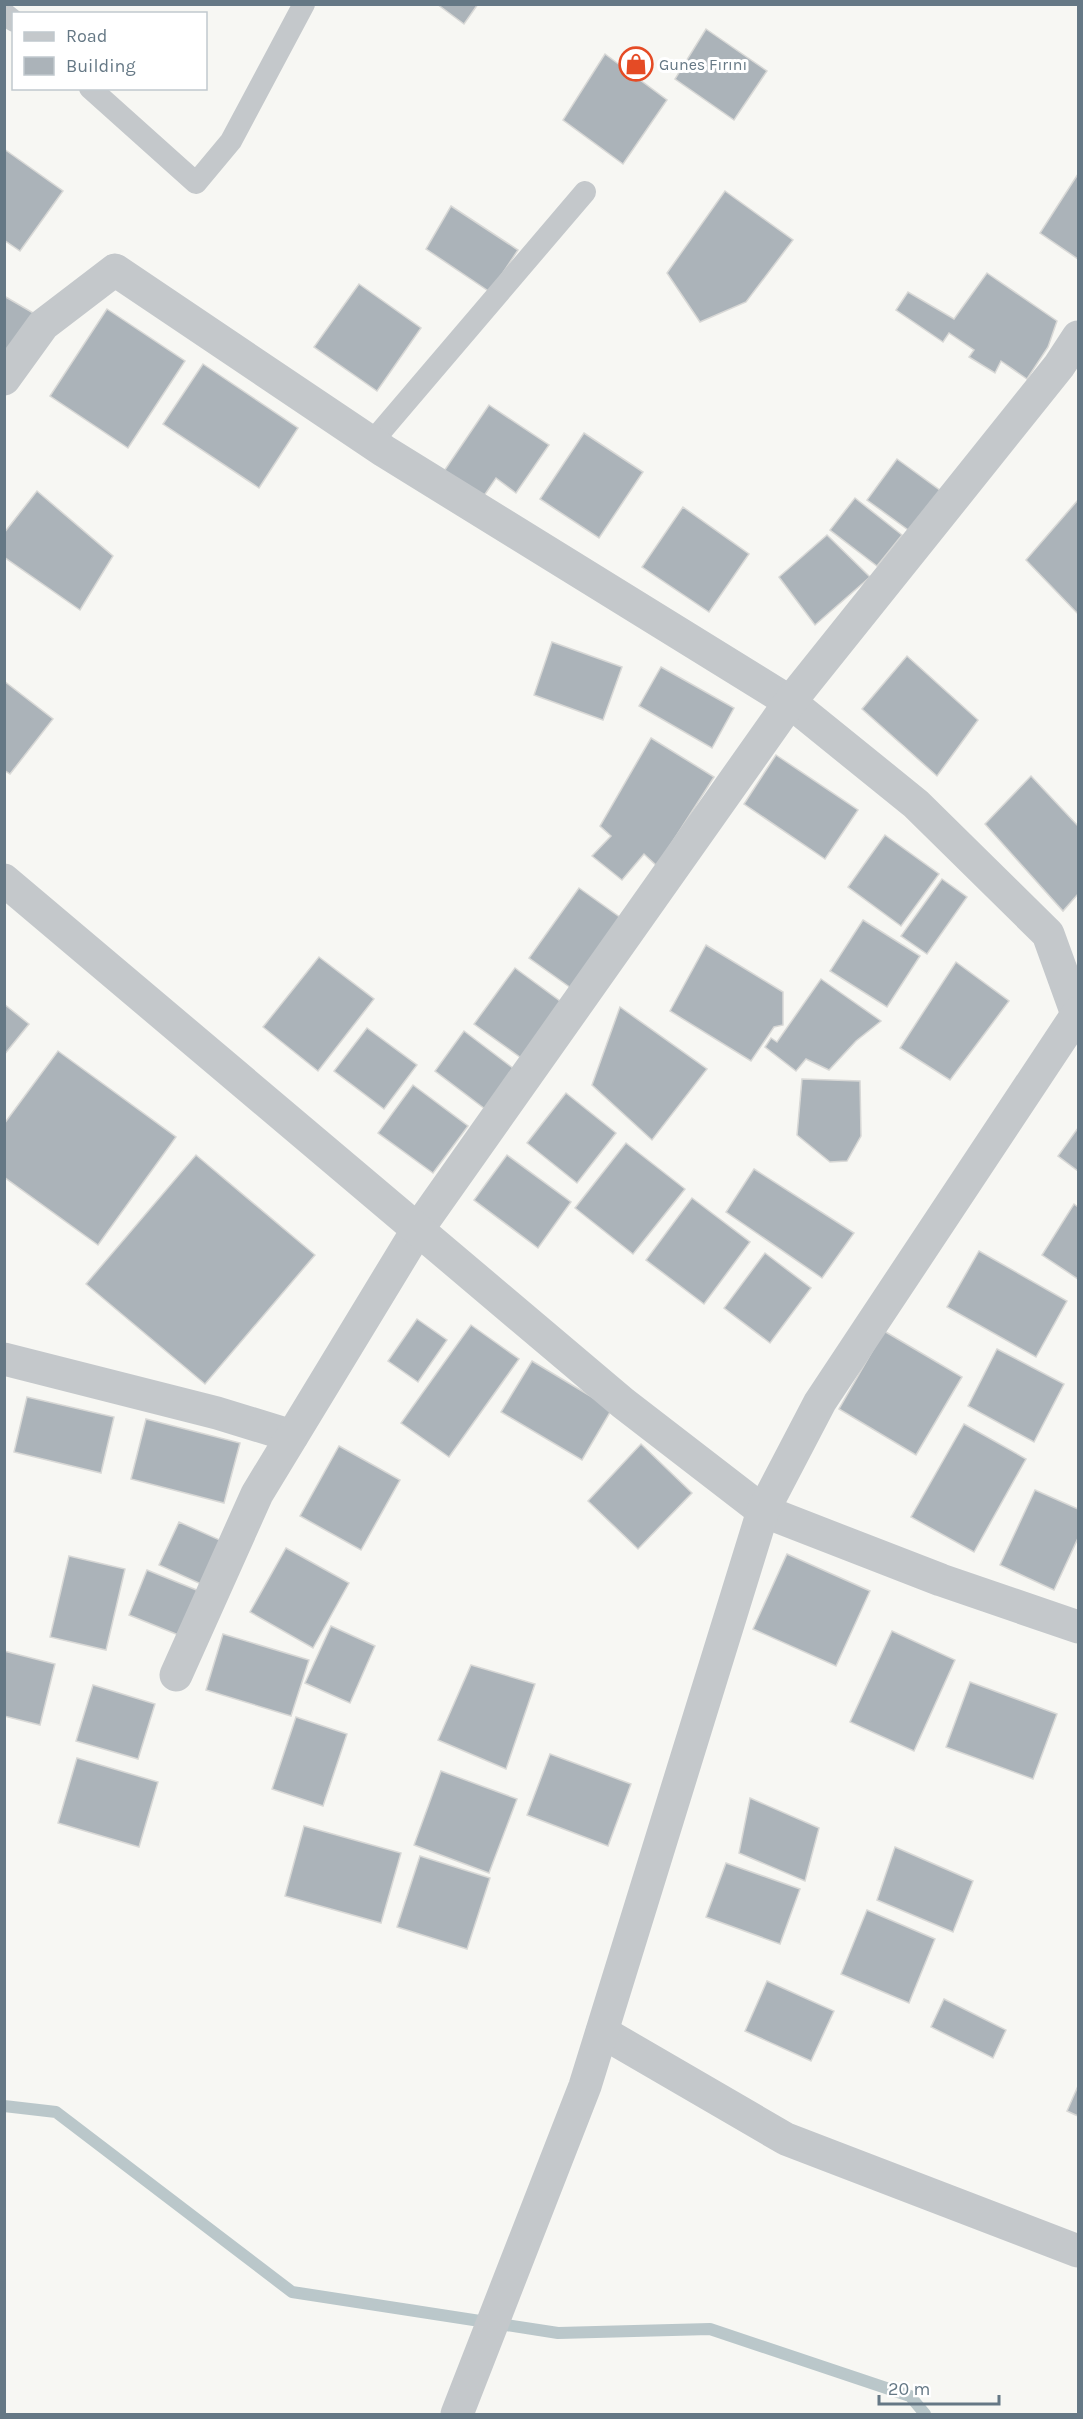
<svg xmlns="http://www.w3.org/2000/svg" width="1083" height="2419" font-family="Karla,sans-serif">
<rect width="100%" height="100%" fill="#f7f7f3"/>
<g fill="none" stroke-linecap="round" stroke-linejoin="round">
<polyline stroke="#bac7ca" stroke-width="12" points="4,2106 56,2112 292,2292 558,2333 710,2329 910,2396 925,2414"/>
</g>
<g fill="#abb3b9" stroke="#d8d8d6" stroke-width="1.5">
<polygon points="437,4 478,4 464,24"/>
<polygon points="706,29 767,71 734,120 675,79"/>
<polygon points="605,54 667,100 623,164 563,120"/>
<polygon points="4,149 63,191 20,251 4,240"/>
<polygon points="1078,174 1078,259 1040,233"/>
<polygon points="725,191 793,240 746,302 700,322 667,273"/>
<polygon points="451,206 518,250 490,292 426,249"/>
<polygon points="987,273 1057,321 1048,347 1027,379 1001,361 995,373 969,357 974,350 949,333 943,342 896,310 908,292 954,319"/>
<polygon points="359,284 421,328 377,391 314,347"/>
<polygon points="4,296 35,314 4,363"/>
<polygon points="107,309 185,361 128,448 50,396"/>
<polygon points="203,364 298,428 259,488 163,424"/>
<polygon points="489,405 549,445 516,493 496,478 477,506 438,480"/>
<polygon points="584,433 643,472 599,538 540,499"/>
<polygon points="897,459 941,491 911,532 867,500"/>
<polygon points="37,491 113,556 80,610 4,557 4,533"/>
<polygon points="855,498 902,535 877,566 830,530"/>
<polygon points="1078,500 1078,614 1026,560"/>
<polygon points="683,507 749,554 709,612 642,567"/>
<polygon points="827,535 870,577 815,625 779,577"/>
<polygon points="552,642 622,667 603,720 534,695"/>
<polygon points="907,656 978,720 937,776 862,709"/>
<polygon points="661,667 734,708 712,748 639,706"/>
<polygon points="4,681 53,719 10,774 4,770"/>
<polygon points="651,738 714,777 657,866 644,854 622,880 592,856 611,836 600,826"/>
<polygon points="776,755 858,810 825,859 744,804"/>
<polygon points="1031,776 1078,826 1078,894 1063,911 985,824"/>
<polygon points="885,835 939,874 901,926 848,887"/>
<polygon points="942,879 967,897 927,954 901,936"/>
<polygon points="579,888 621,918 571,988 529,958"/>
<polygon points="863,920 920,956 887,1007 830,971"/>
<polygon points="706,945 783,992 783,1025 774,1027 751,1061 670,1011"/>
<polygon points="319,957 374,999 318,1071 263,1027"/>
<polygon points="956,962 1009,1001 950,1080 900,1048"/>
<polygon points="515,968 564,1004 524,1060 474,1024"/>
<polygon points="821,979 881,1021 856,1041 829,1070 806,1059 796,1071 765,1047 771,1038 777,1042"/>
<polygon points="4,1004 29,1024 4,1055"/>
<polygon points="620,1007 707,1069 652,1140 592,1085"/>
<polygon points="367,1028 417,1065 384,1109 334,1071"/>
<polygon points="464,1031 518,1072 489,1112 435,1071"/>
<polygon points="58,1051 176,1137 98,1245 4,1177 4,1124"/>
<polygon points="802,1079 860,1081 861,1136 847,1161 830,1162 797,1135"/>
<polygon points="413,1085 468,1126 433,1173 378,1133"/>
<polygon points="566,1093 616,1133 577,1183 527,1143"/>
<polygon points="1078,1128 1078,1171 1058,1156"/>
<polygon points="626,1143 685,1189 633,1254 575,1208"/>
<polygon points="196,1155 315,1255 205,1384 86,1284"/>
<polygon points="507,1155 571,1202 538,1248 474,1200"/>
<polygon points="754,1169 854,1233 822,1278 726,1212"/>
<polygon points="692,1198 750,1242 704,1304 646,1260"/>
<polygon points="1074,1204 1078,1207 1078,1279 1042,1255"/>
<polygon points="979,1251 1067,1301 1036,1357 947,1307"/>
<polygon points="765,1253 811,1288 770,1343 724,1308"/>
<polygon points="417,1319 447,1340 418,1382 388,1361"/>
<polygon points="471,1325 519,1359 449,1457 401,1423"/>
<polygon points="884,1331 962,1377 916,1455 839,1409"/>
<polygon points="997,1349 1064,1384 1034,1442 968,1406"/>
<polygon points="532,1361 612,1409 582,1460 501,1412"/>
<polygon points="27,1397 114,1417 101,1473 14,1452"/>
<polygon points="146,1419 240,1443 224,1503 131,1479"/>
<polygon points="964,1424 1026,1459 974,1552 911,1517"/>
<polygon points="641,1444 692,1493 638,1549 588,1501"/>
<polygon points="339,1446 400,1480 361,1550 300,1516"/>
<polygon points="1035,1490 1078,1509 1078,1538 1054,1590 1000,1565"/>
<polygon points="179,1522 222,1541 201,1584 159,1565"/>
<polygon points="286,1548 349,1583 313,1648 250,1612"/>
<polygon points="787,1554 870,1591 836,1666 753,1629"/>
<polygon points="69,1556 125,1569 106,1650 50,1637"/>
<polygon points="147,1570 199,1591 181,1636 129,1615"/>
<polygon points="331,1626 375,1646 350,1703 305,1683"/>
<polygon points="892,1631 955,1660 914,1751 850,1722"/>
<polygon points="223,1634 309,1660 291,1716 206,1690"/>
<polygon points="4,1651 55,1664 40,1725 4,1716"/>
<polygon points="471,1665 535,1684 506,1769 438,1740"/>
<polygon points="970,1682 1057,1714 1033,1779 946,1747"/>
<polygon points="93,1685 155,1704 138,1759 76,1741"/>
<polygon points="296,1717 347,1734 323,1806 272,1789"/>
<polygon points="550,1754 631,1784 608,1846 527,1815"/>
<polygon points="77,1758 158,1782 139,1847 58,1823"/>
<polygon points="441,1771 517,1799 489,1873 414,1845"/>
<polygon points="750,1798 819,1828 805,1881 739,1853"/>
<polygon points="304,1826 401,1853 381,1923 285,1896"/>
<polygon points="895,1847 973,1881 953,1932 877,1900"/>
<polygon points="420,1856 490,1878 467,1949 397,1927"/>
<polygon points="726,1863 800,1889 780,1944 706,1917"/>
<polygon points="867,1910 935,1939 909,2003 841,1974"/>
<polygon points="767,1981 834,2011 811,2061 745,2031"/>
<polygon points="944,1999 1006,2030 993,2058 931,2027"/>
<polygon points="1078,2086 1078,2116 1067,2111"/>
</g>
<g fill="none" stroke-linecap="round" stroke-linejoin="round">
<g stroke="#c4c8cb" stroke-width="22">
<polyline points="4,13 14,21"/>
<polyline points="90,88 196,183 231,141 304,4"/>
<polyline points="371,443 585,192"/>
</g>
<g stroke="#c4c8cb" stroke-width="33">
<polyline points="4,379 43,325 115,270 384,451 790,702 916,804 1048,934 1078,1017"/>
<polyline points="4,1359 217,1413 292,1436"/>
<polyline points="763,1511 941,1580 1078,1627"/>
<polyline points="176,1675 257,1494 418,1229 790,702 1059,366 1078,337"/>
<polyline points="602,2032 786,2139 1078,2251"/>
</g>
<g stroke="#c4c8cb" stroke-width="33">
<polyline points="4,880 623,1403 763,1511"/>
<polyline points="457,2414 585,2086 763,1511 820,1402 1078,1013"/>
</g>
</g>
<defs>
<symbol id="shop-ring" viewBox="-11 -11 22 22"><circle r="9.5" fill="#fff" stroke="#e54b25" stroke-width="1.5"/><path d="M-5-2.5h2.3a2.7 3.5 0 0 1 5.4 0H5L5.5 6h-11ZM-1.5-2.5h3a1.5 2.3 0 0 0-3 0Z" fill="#e54b25"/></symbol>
</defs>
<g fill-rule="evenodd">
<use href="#shop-ring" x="617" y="45" width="38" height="38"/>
</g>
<g text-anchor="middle" stroke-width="6" stroke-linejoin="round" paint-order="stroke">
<g font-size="16" fill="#657885" stroke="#fff" text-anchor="start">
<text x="659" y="70">Gunes Fırını</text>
</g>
</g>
<rect width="1083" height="2419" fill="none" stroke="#657885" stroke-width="12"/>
<rect x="12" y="12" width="195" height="78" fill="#ffffff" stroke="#c1c9ce" stroke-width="1.5"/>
<rect x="24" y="32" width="30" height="9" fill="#c4c8cb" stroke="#c1c9ce" stroke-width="1.5"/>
<text x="66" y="42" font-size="18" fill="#657885">Road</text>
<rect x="24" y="57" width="30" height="18" fill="#abb3b9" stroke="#c1c9ce" stroke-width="1.5"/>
<text x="66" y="72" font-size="18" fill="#657885">Building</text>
<path d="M879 2395v9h120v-9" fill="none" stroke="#657885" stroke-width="3"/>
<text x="888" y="2395" font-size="18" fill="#657885" stroke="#ffffff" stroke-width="4.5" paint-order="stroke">20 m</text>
</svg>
